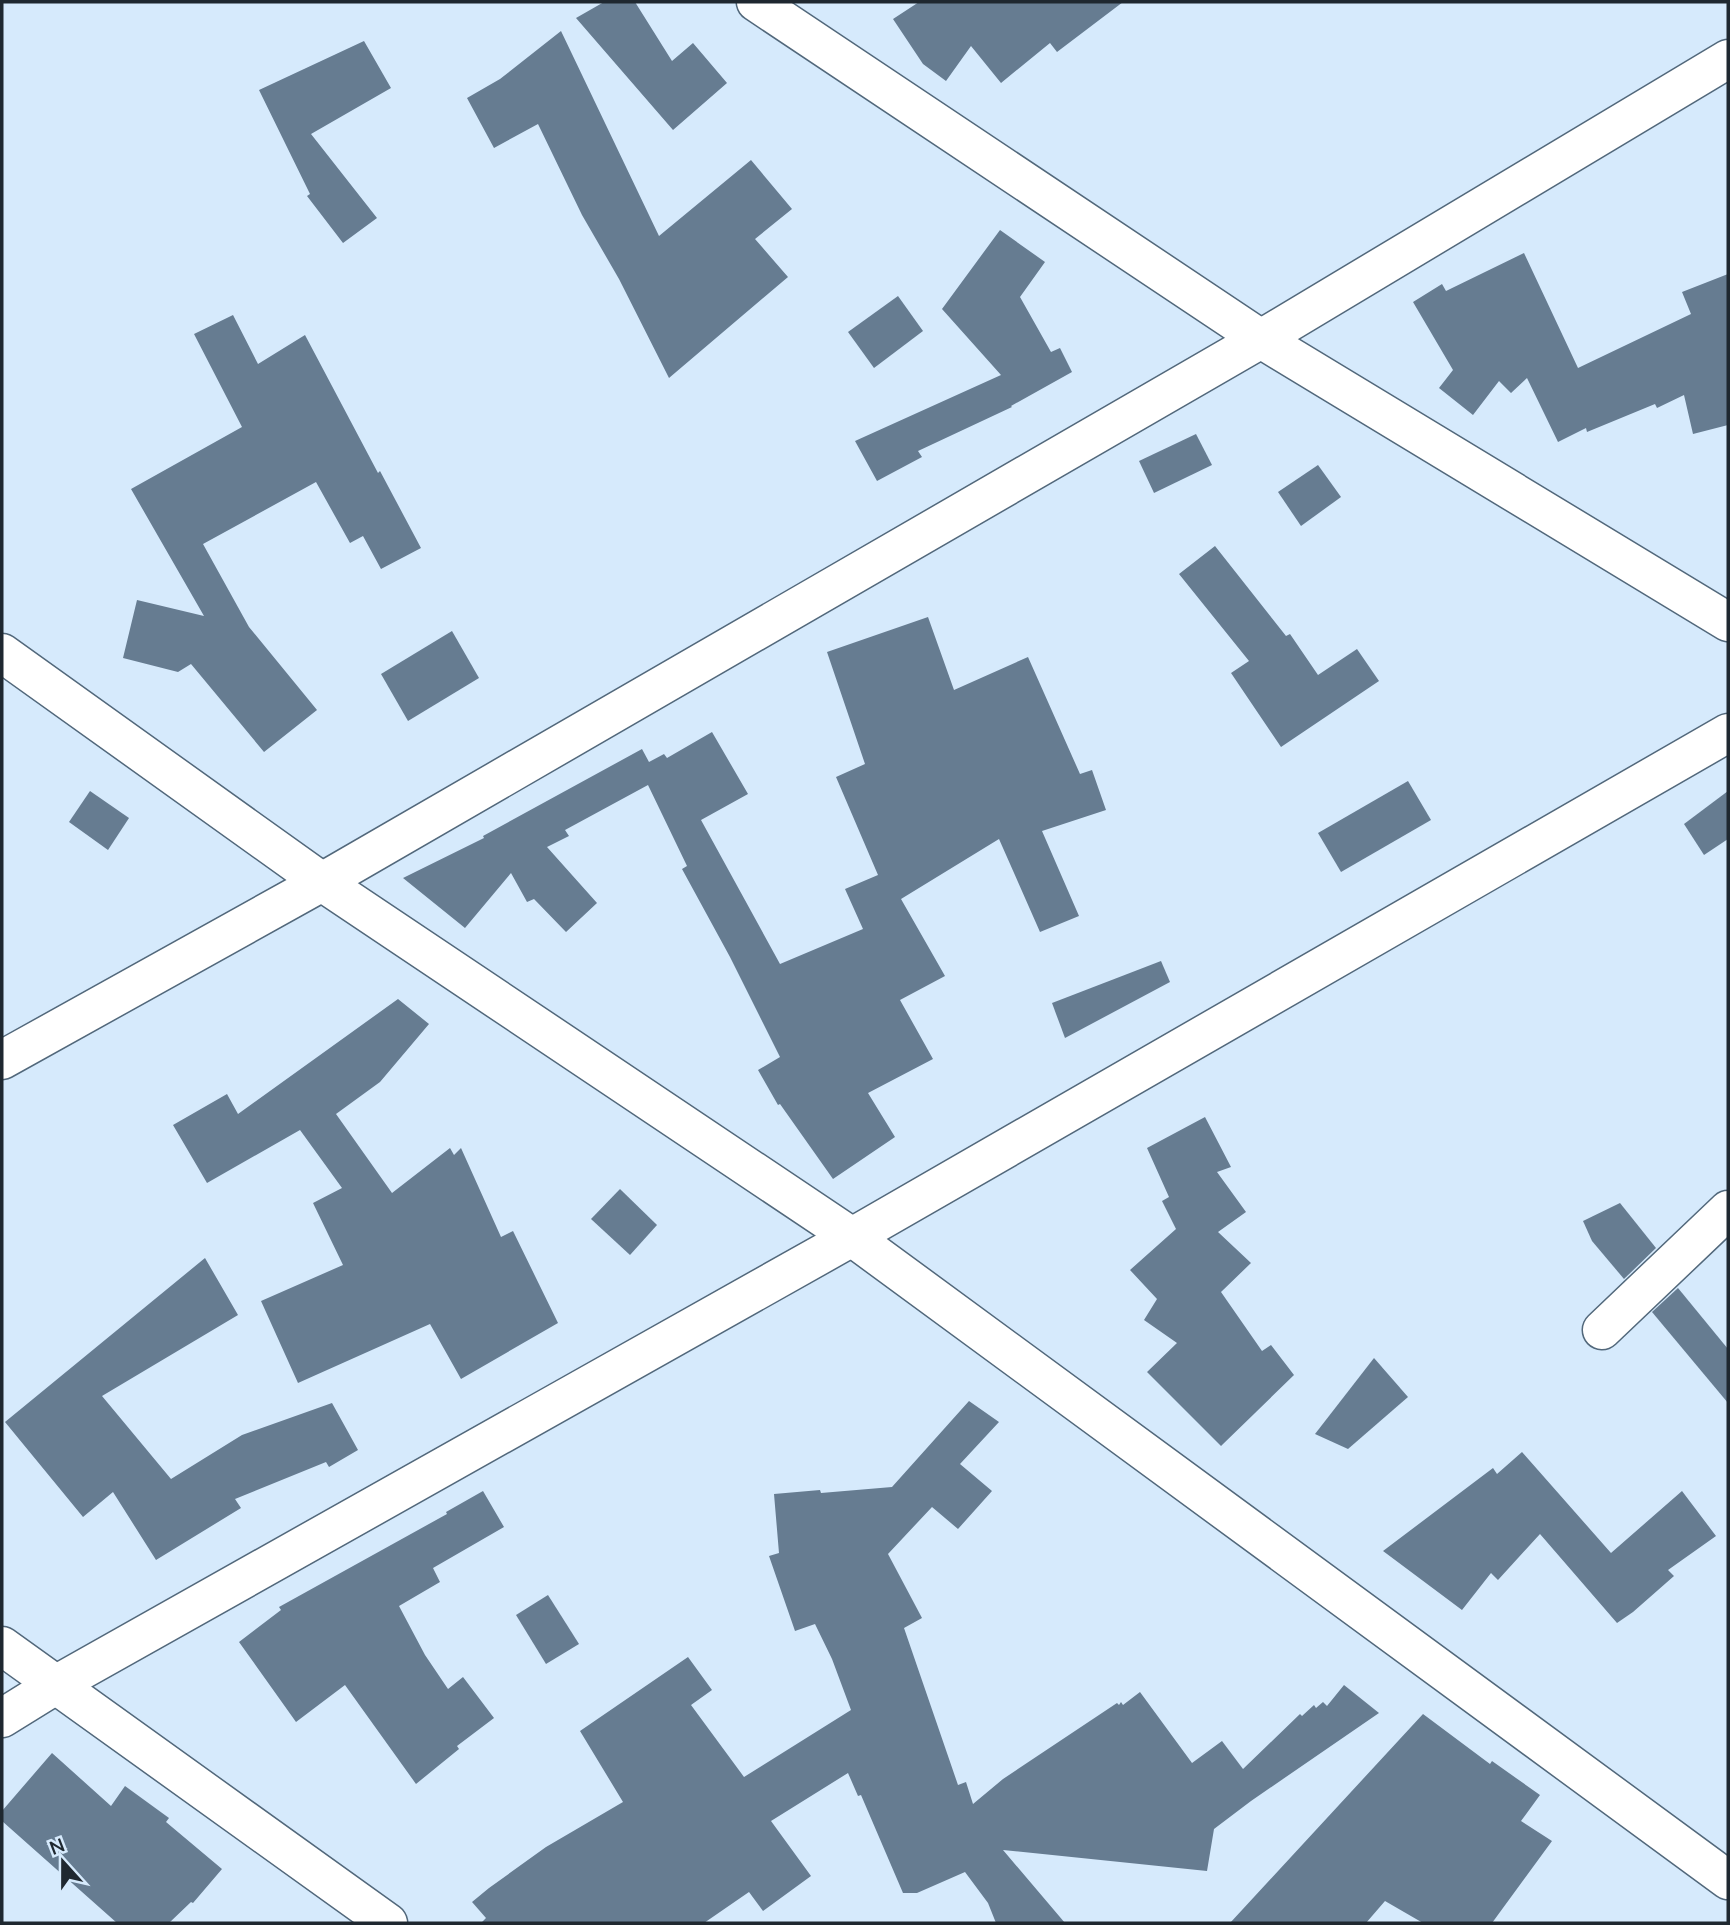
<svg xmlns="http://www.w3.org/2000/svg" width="1730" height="1925" font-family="Mulish,sans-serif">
<rect width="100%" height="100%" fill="#d6eafc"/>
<g fill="#667c91">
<polygon points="604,2 635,2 672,61 693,43 727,83 673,130 576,18"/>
<polygon points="919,2 1123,2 1057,52 1050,43 1001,83 971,46 946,81 923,64 893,19"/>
<polygon points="561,31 659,236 751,160 792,209 755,239 788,277 669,378 619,279 582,215 538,124 494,148 467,98 500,79"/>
<polygon points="364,41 391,88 311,134 377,218 343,243 307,196 310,194 259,90"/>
<polygon points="1000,230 1045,262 1020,297 1051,352 1060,348 1072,372 1011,406 1012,407 918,451 922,457 877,481 855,441 1001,375 942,309"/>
<polygon points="1524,253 1578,368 1691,314 1682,292 1728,274 1728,425 1693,434 1684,395 1657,408 1655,404 1587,432 1586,428 1558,442 1527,378 1511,393 1499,381 1473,415 1439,388 1453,370 1413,302 1442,284 1446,291"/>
<polygon points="898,296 923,331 874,368 848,332"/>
<polygon points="233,315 258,364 305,335 378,473 380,471 421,548 381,569 363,536 350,543 316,482 203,544 249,627 317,710 264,752 191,664 178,672 123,658 137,600 204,616 131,489 242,427 194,334"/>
<polygon points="1196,434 1212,465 1154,493 1139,461"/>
<polygon points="1318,465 1341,497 1301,526 1278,492"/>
<polygon points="1215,546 1286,636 1290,634 1318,675 1357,649 1379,681 1281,747 1231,673 1249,661 1179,574"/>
<polygon points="928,617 954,690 1028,657 1080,774 1092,770 1106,810 1042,831 1079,916 1040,932 999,839 901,899 945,976 900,1000 933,1059 868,1093 895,1137 833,1179 780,1104 778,1105 758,1070 780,1057 730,957 682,869 687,866 648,785 565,830 569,836 547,847 597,903 566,932 534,899 527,902 511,873 465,928 403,878 484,838 483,836 642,749 649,762 664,754 667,758 712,732 748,794 701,820 780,964 863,929 845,889 878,875 836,777 865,764 827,652"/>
<polygon points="452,631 479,678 408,721 381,674"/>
<polygon points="1408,781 1431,820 1341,872 1318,833"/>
<polygon points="90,791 129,818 108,850 69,822"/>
<polygon points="1728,791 1728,839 1704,855 1684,824"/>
<polygon points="1161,961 1170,982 1065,1038 1052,1003"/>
<polygon points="398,999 429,1024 380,1082 336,1114 392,1193 450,1148 454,1155 461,1148 501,1237 513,1231 558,1323 461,1379 430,1324 298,1383 261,1301 343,1265 313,1203 342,1188 300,1130 207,1183 173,1125 227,1094 238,1114"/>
<polygon points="1205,1117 1231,1167 1217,1172 1246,1212 1218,1232 1251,1263 1221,1292 1262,1351 1271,1345 1294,1375 1221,1446 1147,1372 1177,1343 1144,1320 1157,1299 1130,1270 1176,1229 1162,1201 1169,1197 1147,1148"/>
<polygon points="620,1189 657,1225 630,1255 591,1219"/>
<polygon points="1620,1203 1656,1248 1624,1279 1592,1241 1583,1221"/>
<polygon points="205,1258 238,1315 102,1396 171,1479 242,1435 332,1403 358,1450 329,1467 326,1462 235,1499 241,1508 156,1560 113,1492 83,1517 5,1422"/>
<polygon points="1678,1288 1728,1349 1728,1403 1652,1312"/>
<polygon points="1374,1358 1408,1397 1348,1449 1315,1434"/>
<polygon points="969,1401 999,1422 960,1464 992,1491 958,1529 932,1507 888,1554 922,1618 904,1628 958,1785 966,1782 973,1804 1003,1779 1117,1703 1119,1705 1121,1702 1123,1705 1140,1692 1192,1763 1222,1741 1243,1769 1300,1714 1302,1716 1314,1705 1316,1708 1323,1702 1327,1706 1344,1685 1379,1713 1251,1801 1214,1829 1207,1871 1003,1850 1065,1923 996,1923 988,1903 965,1872 917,1893 903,1893 861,1795 858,1796 848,1773 771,1821 811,1876 763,1911 749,1892 704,1923 481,1923 486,1918 472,1902 489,1888 546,1847 623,1802 580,1731 688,1657 712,1690 691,1705 744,1777 851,1710 832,1659 815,1624 795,1631 769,1556 779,1553 774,1494 820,1490 821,1493 892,1487"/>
<polygon points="1522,1452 1611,1553 1682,1491 1716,1536 1668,1570 1674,1576 1633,1612 1617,1623 1540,1534 1498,1580 1491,1573 1462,1610 1383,1551 1493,1468 1497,1474"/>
<polygon points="483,1491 504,1527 433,1568 440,1582 399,1606 425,1655 448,1689 463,1677 494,1718 457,1746 459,1749 416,1784 345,1685 296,1722 239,1642 281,1610 279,1607 447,1514 446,1512"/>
<polygon points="548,1595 579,1644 546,1664 516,1615"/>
<polygon points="1423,1714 1490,1764 1492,1761 1540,1795 1521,1821 1552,1841 1492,1923 1423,1923 1385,1901 1366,1923 1230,1923"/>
<polygon points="52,1753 111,1806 125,1786 169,1818 166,1822 222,1869 193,1903 191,1902 169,1923 117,1923 2,1821 2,1811"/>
</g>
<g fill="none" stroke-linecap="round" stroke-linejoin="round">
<defs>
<g id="minor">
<polyline points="756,2 1261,339 1728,622"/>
<polyline points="2,653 322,882 852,1237 1728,1880"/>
<polyline points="2,1060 322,882 1261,339 1728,59"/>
<polyline points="1602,1330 1728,1210"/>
<polyline points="2,1646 388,1923"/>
<polyline points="2,1718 57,1684 852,1237 1728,733"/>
</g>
</defs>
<use href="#minor" stroke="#52687b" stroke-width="41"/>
<use href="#minor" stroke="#fff" stroke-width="38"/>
</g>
<rect width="1730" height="1925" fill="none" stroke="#1f2830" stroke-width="7"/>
<g transform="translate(63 1862) rotate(339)" stroke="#d6eafc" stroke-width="5" paint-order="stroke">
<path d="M0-5L12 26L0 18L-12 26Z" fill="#1f2830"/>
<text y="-10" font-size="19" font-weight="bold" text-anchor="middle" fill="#1f2830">N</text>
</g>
</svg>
